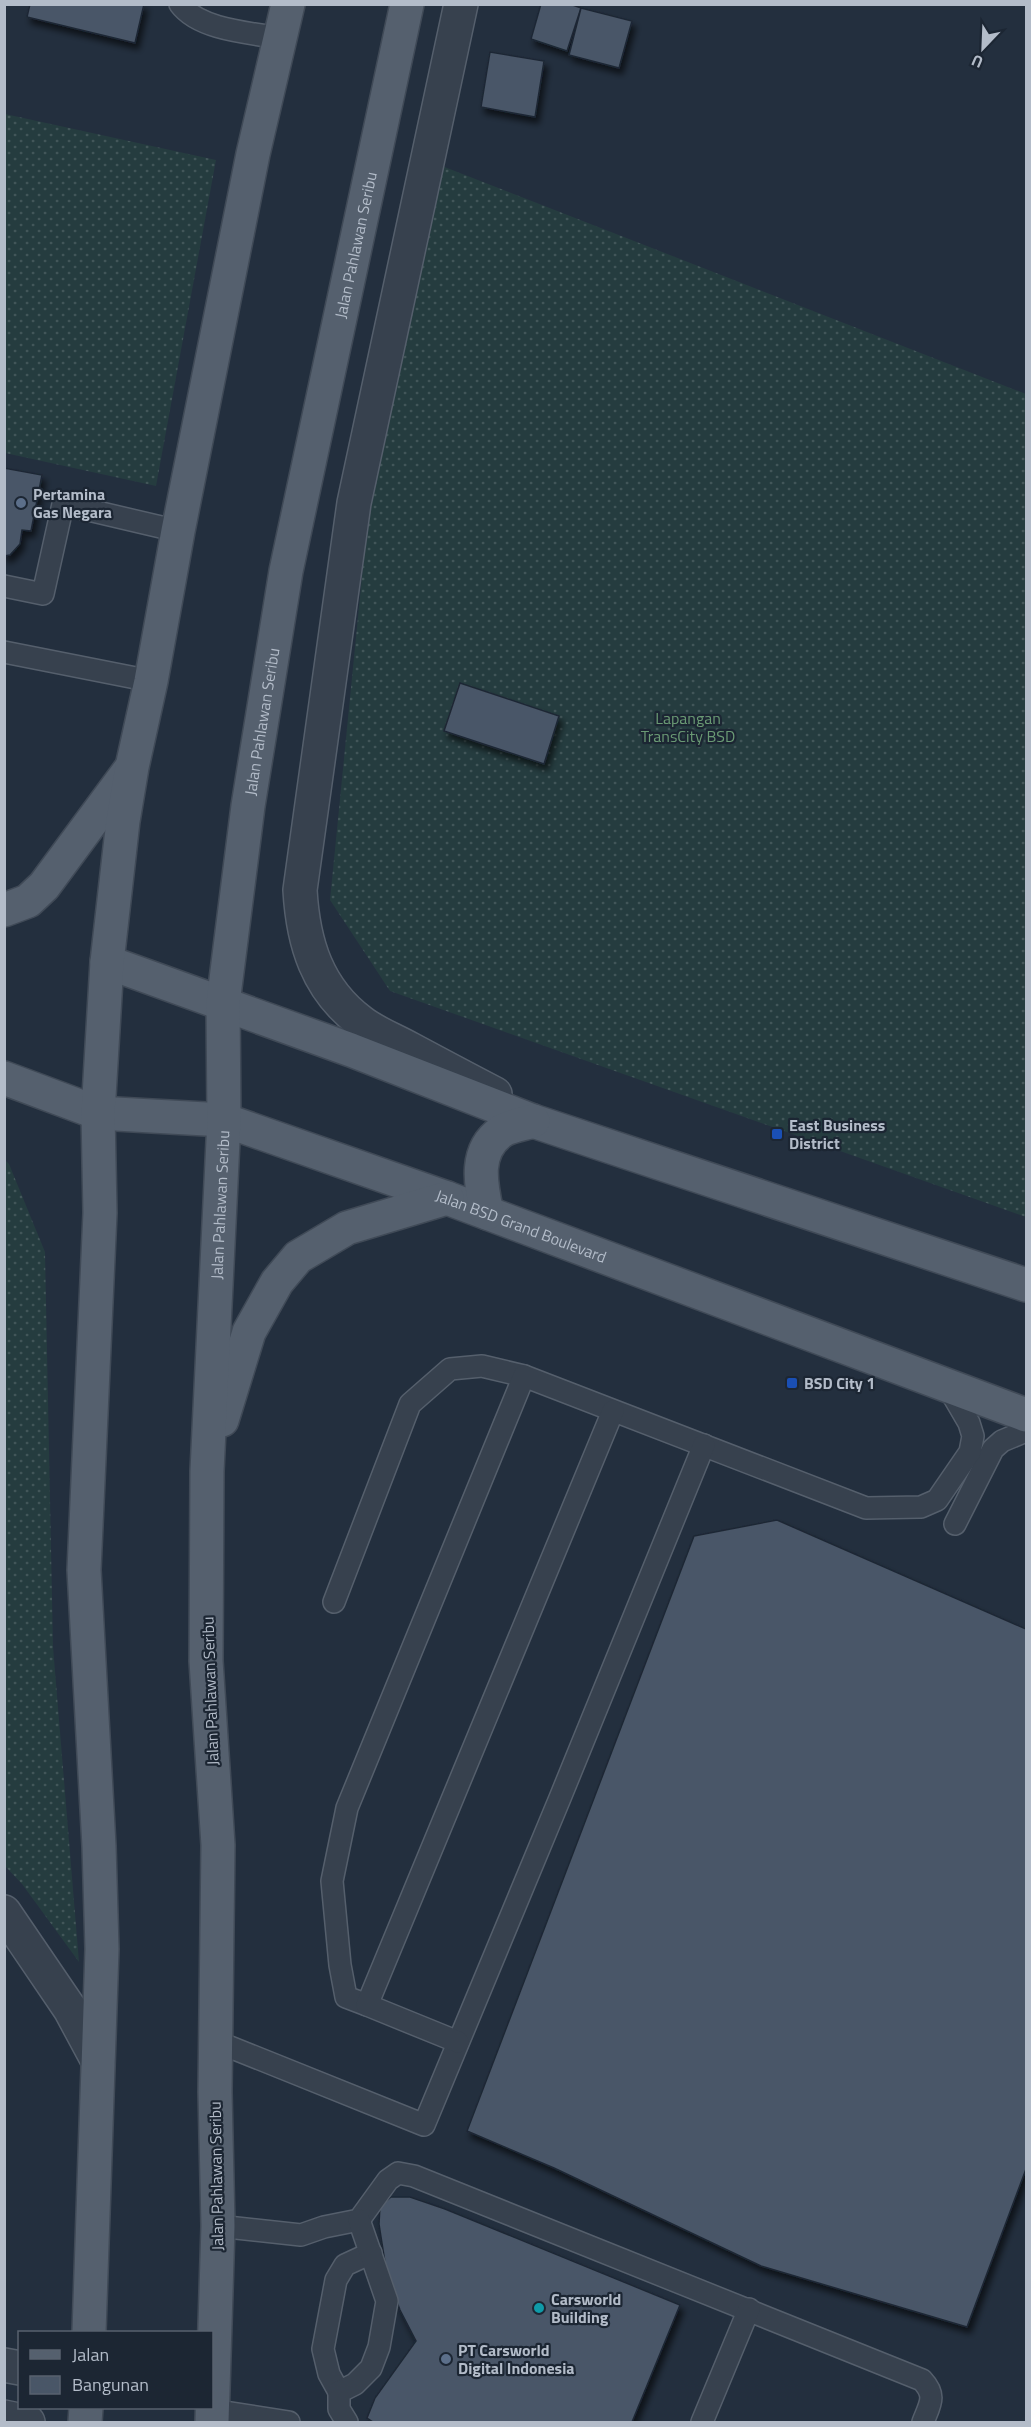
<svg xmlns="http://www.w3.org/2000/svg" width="1031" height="2427" font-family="'Titillium Web',sans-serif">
<defs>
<pattern id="grass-dots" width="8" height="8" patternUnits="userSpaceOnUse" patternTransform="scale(1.5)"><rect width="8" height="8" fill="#253c3f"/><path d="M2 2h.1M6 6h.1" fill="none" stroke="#425659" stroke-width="1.8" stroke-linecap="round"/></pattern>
<filter id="shadow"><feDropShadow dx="3.5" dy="6" stdDeviation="3" flood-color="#0009"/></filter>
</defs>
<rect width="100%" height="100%" fill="#232f3e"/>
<g fill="url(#grass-dots)">
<polygon points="5,114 216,160 156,486 5,453"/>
<polygon points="442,166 1026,394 1026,1217 390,991 330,900 367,526"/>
<polygon points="5,1160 9,1164 45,1252 53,1647 79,1962 22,1884 5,1866"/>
</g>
<g fill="#495667" stroke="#1e2835" stroke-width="1.5" filter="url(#shadow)">
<polygon points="30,4 144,4 135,43 27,17"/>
<polygon points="541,4 570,4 581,8 567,51 531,39"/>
<polygon points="581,8 632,21 619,68 569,55"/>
<polygon points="490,52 544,61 535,117 481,107"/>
<polygon points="4,468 42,475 31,531 22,530 20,544 10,555 4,556"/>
<polygon points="460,683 559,716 544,764 444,731"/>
<polygon points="777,1520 1026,1629 1026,2169 967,2327 761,2266 554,2168 467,2131 694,1536"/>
<polygon points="391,2197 410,2197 445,2209 680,2305 632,2422 373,2422 367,2418 375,2398 416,2341 400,2310 387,2275 379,2224 380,2206"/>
</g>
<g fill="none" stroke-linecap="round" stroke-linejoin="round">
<defs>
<g id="service">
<path d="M180,4C199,30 251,33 281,38"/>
<polyline points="4,586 43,594 63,504 178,531"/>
<polyline points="4,652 151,681"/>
<polyline points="955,1524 993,1449 1002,1441 1026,1431"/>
<polyline points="334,1602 410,1404 450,1369 482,1366 524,1376"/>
<polyline points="367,2005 346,1997 340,1965 332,1881 347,1808 524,1376 866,1508 921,1507 937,1500 970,1452 973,1436 969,1423 948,1387"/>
<polyline points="215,2041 424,2125 560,1798 704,1445"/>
<polyline points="458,2042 367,2005 613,1411"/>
<path d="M218,2226L301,2235L324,2227L359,2220L388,2180L398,2173L414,2176L922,2380C937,2396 930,2404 923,2422"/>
<polyline points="339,2392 329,2374 323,2349 336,2280 345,2265 371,2253"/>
<polyline points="212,2410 289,2422"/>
<polyline points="347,2422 339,2409 339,2392 355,2384 371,2368 379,2347 387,2301 359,2220"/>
<polyline points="702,2422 749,2309"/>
</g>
<polyline id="minor" points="4,1912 70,2009 98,2061"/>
<g id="tertiary">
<path d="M461,4L354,503L300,890C303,943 317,989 361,1022C375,1033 394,1040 410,1049C438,1064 466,1079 495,1094"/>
<polyline points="4,2365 20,2368"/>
<polyline points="4,2417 28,2422"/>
</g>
<g id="primary">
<polyline points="4,910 28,901 44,886 129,771"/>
<polyline points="107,962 351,1050 533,1121 1026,1285"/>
<path id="s1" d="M4,1078L98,1113L224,1120L447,1198L1026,1415"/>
<path d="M487,1213C481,1185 473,1151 502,1131C510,1126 524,1124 533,1121"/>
<polyline points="222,1420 249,1332 277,1282 298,1257 347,1228 447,1198"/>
<polyline points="89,2332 102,1949 99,1846 84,1570 100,1213 98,1113 107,962 123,821 132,767 151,681 178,531 253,154 288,4"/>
<polyline points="85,2422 86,2408"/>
<path id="s2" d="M212,2422L218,2226L215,2092L218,1845L206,1661L207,1471L224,1120L223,1003L248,806L286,571L407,4"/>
</g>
</defs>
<use href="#service" stroke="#555f6c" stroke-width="24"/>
<use href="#minor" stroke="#555f6c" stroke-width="36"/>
<use href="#tertiary" stroke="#555f6c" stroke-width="36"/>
<use href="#primary" stroke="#404a57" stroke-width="36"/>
<use href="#service" stroke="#37414e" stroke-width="21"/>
<use href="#minor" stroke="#37414e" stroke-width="33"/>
<use href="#tertiary" stroke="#37414e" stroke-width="33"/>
<use href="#primary" stroke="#55606e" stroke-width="33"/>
</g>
<g fill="#5c6f8a" stroke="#1c2633" stroke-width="2">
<circle cx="21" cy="503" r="6"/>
<circle cx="446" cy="2359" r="6"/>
</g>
<g fill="#1a4fb4" stroke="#1c2633" stroke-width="2">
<rect x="771" y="1128" width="12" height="12" rx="3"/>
<rect x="786" y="1377" width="12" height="12" rx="3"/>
</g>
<circle fill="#0f9aa8" stroke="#1c2633" stroke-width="2" cx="539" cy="2308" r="6"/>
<g text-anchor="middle" stroke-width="4.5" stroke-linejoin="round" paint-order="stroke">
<g font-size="16" fill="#b3bcc9" stroke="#1c2633">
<text dy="6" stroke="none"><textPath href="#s2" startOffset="2190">Jalan Pahlawan Seribu</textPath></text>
<text dy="6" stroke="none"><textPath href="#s2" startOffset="1704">Jalan Pahlawan Seribu</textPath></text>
<text dy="6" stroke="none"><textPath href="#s2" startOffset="1218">Jalan Pahlawan Seribu</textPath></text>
<text dy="6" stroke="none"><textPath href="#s1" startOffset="542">Jalan BSD Grand Boulevard</textPath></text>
<text transform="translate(210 1691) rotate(-92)" y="6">Jalan Pahlawan Seribu</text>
<text transform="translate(216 2176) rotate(-91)" y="6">Jalan Pahlawan Seribu</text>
</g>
<g font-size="16" font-weight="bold" fill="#b3bcc9" stroke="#1c2633" text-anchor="start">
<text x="33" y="500">Pertamina<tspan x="33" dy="18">Gas Negara</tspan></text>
<text x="789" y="1131">East Business<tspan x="789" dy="18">District</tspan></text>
<text x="804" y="1389">BSD City 1</text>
<text x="551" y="2305">Carsworld<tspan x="551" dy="18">Building</tspan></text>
<text x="458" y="2356">PT Carsworld<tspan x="458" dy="18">Digital Indonesia</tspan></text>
</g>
<g font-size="16" fill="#6a9a74" stroke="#1c2633">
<text x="688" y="724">Lapangan<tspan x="688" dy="18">TransCity BSD</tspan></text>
</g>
</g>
<rect width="1031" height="2427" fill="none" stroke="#b3bcc9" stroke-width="12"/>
<rect x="18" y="2331" width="195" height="78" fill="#1c2633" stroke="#58626f" stroke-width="1.5"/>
<rect x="30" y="2350" width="30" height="9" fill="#55606e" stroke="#58626f" stroke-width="1.5"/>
<text x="72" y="2361" font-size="18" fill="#b3bcc9">Jalan</text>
<rect x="30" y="2376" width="30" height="18" fill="#495667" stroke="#58626f" stroke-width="1.5"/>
<text x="72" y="2391" font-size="18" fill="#b3bcc9">Bangunan</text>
<g transform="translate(983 48) rotate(203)" stroke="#1c2633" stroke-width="4.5" paint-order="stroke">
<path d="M0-4.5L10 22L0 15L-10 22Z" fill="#b3bcc9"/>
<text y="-9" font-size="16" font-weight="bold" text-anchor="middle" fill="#b3bcc9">U</text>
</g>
</svg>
